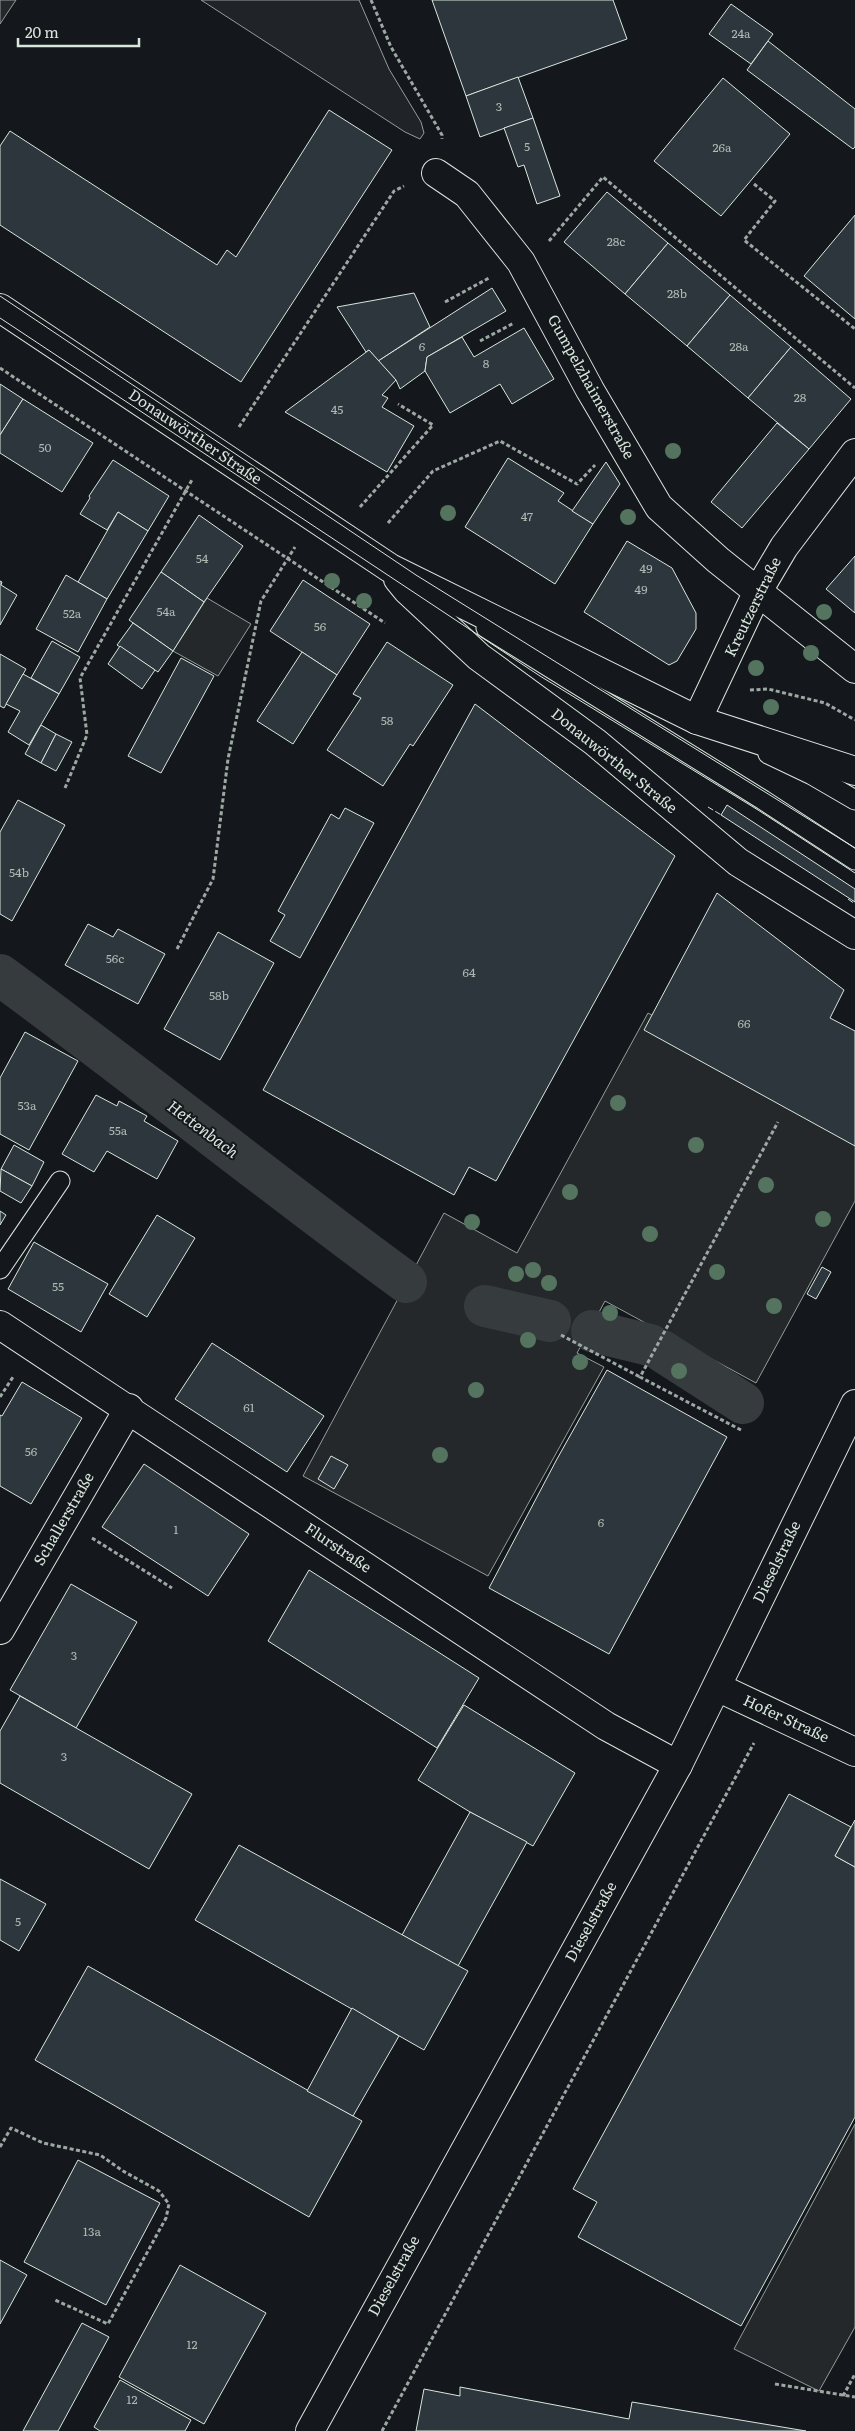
<svg xmlns="http://www.w3.org/2000/svg" width="855" height="2431" font-family="Literata,serif">
<rect width="100%" height="100%" fill="#14181c"/>
<polygon fill="#202428" stroke="#939e99" points="201,0 359,0 389,69 421,122 424,133 420,139 405,132"/>
<g fill="#24282b" stroke="#939e99">
<polygon points="0,0 16,0 0,24"/>
<polygon points="207,598 251,624 218,676 173,651"/>
<polygon points="648,1013 855,1128 855,1201 756,1383 605,1301 577,1353 604,1367 488,1576 303,1476 444,1213 517,1253"/>
<polygon points="855,2124 855,2327 819,2391 734,2349"/>
</g>
<g fill="none" stroke-linecap="round" stroke-linejoin="round">
<g stroke="#363b3e" stroke-width="42">
<path d="M0,975C137,1075 269,1182 406,1282"/>
<polyline points="485,1306 550,1321"/>
<polyline points="592,1331 650,1345"/>
<polyline points="662,1351 743,1403"/>
</g>
</g>
<g fill="#2c363c" stroke="#d8e6dc">
<polygon points="432,0 613,0 627,39 466,96"/>
<polygon points="731,4 773,34 751,64 709,34"/>
<polygon points="768,41 855,109 855,147 853,149 747,70"/>
<polygon points="518,77 533,118 480,137 466,96"/>
<polygon points="723,78 790,134 721,216 654,161"/>
<polygon points="329,110 392,150 241,382 0,225 0,146 10,131 217,265 227,250 236,257"/>
<polygon points="533,118 560,196 537,204 524,165 518,167 504,128"/>
<polygon points="607,192 668,243 625,294 564,242"/>
<polygon points="855,215 855,319 804,276"/>
<polygon points="668,243 730,295 687,346 625,294"/>
<polygon points="492,288 506,311 427,357 425,371 400,389 396,380 378,361"/>
<polygon points="414,293 430,327 378,361 369,350 366,352 337,307"/>
<polygon points="730,295 791,347 748,398 687,346"/>
<polygon points="524,328 554,379 512,404 500,384 450,413 425,371 427,357 462,337 474,357"/>
<polygon points="791,347 851,399 809,449 748,398"/>
<polygon points="369,350 396,380 382,395 388,398 382,407 414,426 387,472 285,412"/>
<polygon points="0,384 23,399 0,435"/>
<polygon points="23,399 93,443 62,492 0,453 0,435"/>
<polygon points="777,423 809,449 742,528 711,502"/>
<polygon points="508,458 564,493 558,501 593,524 555,584 465,527"/>
<polygon points="113,460 169,496 148,531 118,512 107,530 80,514 90,498 89,496"/>
<polygon points="606,462 620,484 593,524 572,511"/>
<polygon points="118,512 148,531 107,599 78,582"/>
<polygon points="199,515 243,546 204,602 161,572"/>
<polygon points="627,541 672,568 696,613 696,629 677,661 669,665 584,612"/>
<polygon points="855,556 855,613 826,589"/>
<polygon points="161,572 204,602 173,651 129,620"/>
<polygon points="66,575 107,599 78,652 36,629"/>
<polygon points="303,580 370,624 337,675 270,631"/>
<polygon points="0,581 2,582 1,585 17,595 0,625"/>
<polygon points="133,623 173,651 158,672 117,645"/>
<polygon points="52,641 80,657 59,694 31,678"/>
<polygon points="387,642 453,685 413,746 410,744 383,786 327,750 361,698 353,694"/>
<polygon points="120,646 155,670 142,689 108,664"/>
<polygon points="302,652 337,675 293,744 257,721"/>
<polygon points="0,654 26,669 4,708 0,706"/>
<polygon points="181,658 214,676 161,773 128,756"/>
<polygon points="23,674 59,694 29,745 8,732 20,711 6,704"/>
<polygon points="475,704 675,856 496,1181 469,1167 454,1195 263,1090"/>
<polygon points="41,725 56,734 41,763 25,754"/>
<polygon points="56,734 72,742 56,771 41,763"/>
<polygon points="18,800 65,825 12,921 0,914 0,832"/>
<polygon points="727,805 855,889 855,902 721,815"/>
<polygon points="345,808 374,823 300,958 270,941 285,915 278,911 331,814 339,819"/>
<polygon points="717,893 844,990 830,1018 855,1031 855,1146 644,1030"/>
<polygon points="88,924 113,937 118,929 165,954 138,1004 65,965"/>
<polygon points="218,932 274,963 220,1060 164,1029"/>
<polygon points="25,1032 78,1061 29,1150 0,1134 0,1078"/>
<polygon points="96,1095 117,1106 119,1101 147,1116 144,1121 178,1141 157,1179 107,1151 94,1172 62,1154"/>
<polygon points="14,1145 44,1162 32,1186 1,1169"/>
<polygon points="1,1169 32,1186 21,1203 0,1191"/>
<polygon points="0,1211 6,1215 0,1225"/>
<polygon points="157,1215 195,1238 147,1317 109,1294"/>
<polygon points="34,1242 108,1284 81,1332 8,1289"/>
<polygon points="822,1267 831,1272 816,1299 807,1294"/>
<polygon points="212,1343 324,1416 287,1472 175,1399"/>
<polygon points="607,1370 727,1437 609,1654 489,1588 557,1459"/>
<polygon points="22,1382 82,1418 31,1504 0,1486 0,1415 2,1416"/>
<polygon points="331,1456 348,1465 334,1489 318,1479"/>
<polygon points="144,1464 249,1534 208,1596 102,1527"/>
<polygon points="309,1570 479,1678 437,1748 268,1641"/>
<polygon points="71,1584 137,1622 76,1728 10,1690"/>
<polygon points="20,1696 192,1794 149,1869 0,1783 0,1731"/>
<polygon points="464,1705 575,1773 533,1846 470,1812 418,1780"/>
<polygon points="789,1794 851,1827 835,1856 855,1867 855,2117 741,2326 578,2237 597,2202 573,2189"/>
<polygon points="470,1812 527,1842 458,1966 402,1935"/>
<polygon points="855,1820 855,1867 835,1856"/>
<polygon points="239,1845 468,1971 424,2050 195,1920"/>
<polygon points="0,1879 46,1904 19,1951 0,1940"/>
<polygon points="88,1966 362,2121 309,2217 35,2060"/>
<polygon points="352,2008 399,2036 353,2116 307,2091"/>
<polygon points="78,2160 160,2203 106,2305 24,2262"/>
<polygon points="0,2260 27,2275 0,2324"/>
<polygon points="180,2265 266,2313 204,2424 119,2377"/>
<polygon points="82,2323 109,2337 58,2431 23,2431"/>
<polygon points="120,2380 191,2420 185,2431 100,2431 94,2427"/>
<polygon points="460,2387 629,2419 632,2402 806,2431 416,2431 424,2389 460,2396"/>
</g>
<g fill="none" stroke-linecap="round" stroke-linejoin="round">
<defs>
<g id="service">
<polyline points="486,628 763,800 855,860"/>
<polyline points="768,754 812,775 855,800"/>
<polyline points="0,1269 60,1181"/>
</g>
<g id="minor">
<polyline points="436,173 467,194 521,262 590,390 659,507 718,560 855,669"/>
<polyline points="697,720 758,591 784,547 855,453"/>
<polyline points="0,1325 606,1726 678,1765"/>
<polyline points="0,1630 129,1408"/>
<polyline points="717,1687 855,1752"/>
</g>
<g id="secondary">
<polyline points="0,308 390,568 697,720 855,771"/>
<polyline points="398,579 407,590 479,657 595,742 738,862 855,935"/>
<polyline points="310,2431 678,1765 855,1404"/>
</g>
</defs>
<use href="#service" stroke="#d8e6dc" stroke-width="21"/>
<use href="#minor" stroke="#d8e6dc" stroke-width="30"/>
<use href="#secondary" stroke="#d8e6dc" stroke-width="30"/>
<g stroke="#9da8a2" stroke-width="3" stroke-dasharray="4 2.5" stroke-linecap="butt">
<polyline points="371,0 391,47 442,135 442,139"/>
<polyline points="754,184 775,201 744,240 855,329"/>
<polyline points="549,241 603,177 855,388"/>
<polyline points="445,302 489,278"/>
<polyline points="480,341 514,323"/>
<polyline points="0,368 385,623"/>
<polyline points="239,427 394,191 404,186"/>
<polyline points="360,507 433,425 398,404"/>
<polyline points="388,523 433,471 500,441 577,484 595,465"/>
<polyline points="750,690 768,689 825,703 855,720"/>
<polyline points="65,788 87,735 80,678 193,478"/>
<polyline points="177,949 213,879 228,759 261,601 295,547"/>
<polyline points="561,1335 640,1377"/>
<polyline points="0,1397 13,1377"/>
<polyline points="741,1430 640,1377 778,1122"/>
<polyline points="92,1538 172,1588"/>
<polyline points="0,2147 11,2128 43,2143 100,2155 123,2171 159,2191 169,2204 166,2218 108,2324 55,2300"/>
<polyline points="775,2384 855,2397"/>
<polyline points="843,2396 855,2374"/>
<polyline points="382,2431 754,1743"/>
</g>
<use href="#service" stroke="#14181c" stroke-width="19"/>
<use href="#minor" stroke="#14181c" stroke-width="28"/>
<use href="#secondary" stroke="#14181c" stroke-width="28"/>
<g stroke="#d8e6dc" stroke-width="1">
<polyline points="0,296 416,575 855,848"/>
<polyline points="0,318 540,676 758,810 855,873"/>
</g>
<g stroke="#d8e6dc" stroke-width="1" stroke-dasharray="6 2.5" stroke-linecap="butt">
<polyline points="708,807 723,816"/>
<polyline points="848,899 855,904"/>
</g>
</g>
<g fill="#55745f">
<circle cx="673" cy="451" r="8"/>
<circle cx="448" cy="513" r="8"/>
<circle cx="628" cy="517" r="8"/>
<circle cx="332" cy="581" r="8"/>
<circle cx="364" cy="601" r="8"/>
<circle cx="824" cy="612" r="8"/>
<circle cx="811" cy="653" r="8"/>
<circle cx="756" cy="668" r="8"/>
<circle cx="771" cy="707" r="8"/>
<circle cx="618" cy="1103" r="8"/>
<circle cx="696" cy="1145" r="8"/>
<circle cx="766" cy="1185" r="8"/>
<circle cx="570" cy="1192" r="8"/>
<circle cx="823" cy="1219" r="8"/>
<circle cx="472" cy="1222" r="8"/>
<circle cx="650" cy="1234" r="8"/>
<circle cx="533" cy="1270" r="8"/>
<circle cx="717" cy="1272" r="8"/>
<circle cx="516" cy="1274" r="8"/>
<circle cx="549" cy="1283" r="8"/>
<circle cx="774" cy="1306" r="8"/>
<circle cx="610" cy="1313" r="8"/>
<circle cx="528" cy="1340" r="8"/>
<circle cx="580" cy="1362" r="8"/>
<circle cx="679" cy="1371" r="8"/>
<circle cx="476" cy="1390" r="8"/>
<circle cx="440" cy="1455" r="8"/>
</g>
<g text-anchor="middle" stroke-width="4" stroke-linejoin="round" paint-order="stroke">
<g font-size="12" fill="#adbab4">
<text x="741" y="38">24a</text>
<text x="499" y="111">3</text>
<text x="527" y="151">5</text>
<text x="722" y="152">26a</text>
<text x="616" y="246">28c</text>
<text x="677" y="298">28b</text>
<text x="422" y="351">6</text>
<text x="739" y="351">28a</text>
<text x="486" y="368">8</text>
<text x="800" y="402">28</text>
<text x="337" y="414">45</text>
<text x="45" y="452">50</text>
<text x="527" y="521">47</text>
<text x="202" y="563">54</text>
<text x="646" y="573">49</text>
<text x="641" y="594">49</text>
<text x="166" y="616">54a</text>
<text x="72" y="618">52a</text>
<text x="320" y="631">56</text>
<text x="387" y="725">58</text>
<text x="19" y="877">54b</text>
<text x="115" y="963">56c</text>
<text x="469" y="977">64</text>
<text x="219" y="1000">58b</text>
<text x="744" y="1028">66</text>
<text x="27" y="1110">53a</text>
<text x="118" y="1135">55a</text>
<text x="58" y="1291">55</text>
<text x="249" y="1412">61</text>
<text x="31" y="1456">56</text>
<text x="601" y="1527">6</text>
<text x="176" y="1534">1</text>
<text x="74" y="1660">3</text>
<text x="64" y="1761">3</text>
<text x="18" y="1926">5</text>
<text x="92" y="2236">13a</text>
<text x="192" y="2349">12</text>
<text x="132" y="2404">12</text>
</g>
<g font-size="15" fill="#d8e6dc" stroke="#14181c">
<text transform="translate(591 387) rotate(61)" y="5">Gumpelzhaimerstraße</text>
<text transform="translate(195 437) rotate(34)" y="5">Donauwörther Straße</text>
<text transform="translate(753 607) rotate(-64)" y="5">Kreutzerstraße</text>
<text transform="translate(614 761) rotate(39)" y="5">Donauwörther Straße</text>
<text transform="translate(64 1519) rotate(-60)" y="5">Schallerstraße</text>
<text transform="translate(338 1548) rotate(34)" y="5">Flurstraße</text>
<text transform="translate(777 1562) rotate(-64)" y="5">Dieselstraße</text>
<text transform="translate(786 1719) rotate(25)" y="5">Hofer Straße</text>
<text transform="translate(591 1922) rotate(-61)" y="5">Dieselstraße</text>
<text transform="translate(394 2276) rotate(-61)" y="5">Dieselstraße</text>
</g>
<g font-size="16" font-style="italic" fill="#d8e6dc" stroke="#14181c">
<text transform="translate(203 1129) rotate(37)" y="6">Hettenbach</text>
</g>
</g>
<path d="M18 38v8h121v-8" fill="none" stroke="#d8e6dc" stroke-width="2.5"/>
<text x="25" y="38" font-size="15" fill="#d8e6dc" stroke="#14181c" stroke-width="4" paint-order="stroke">20 m</text>
</svg>
